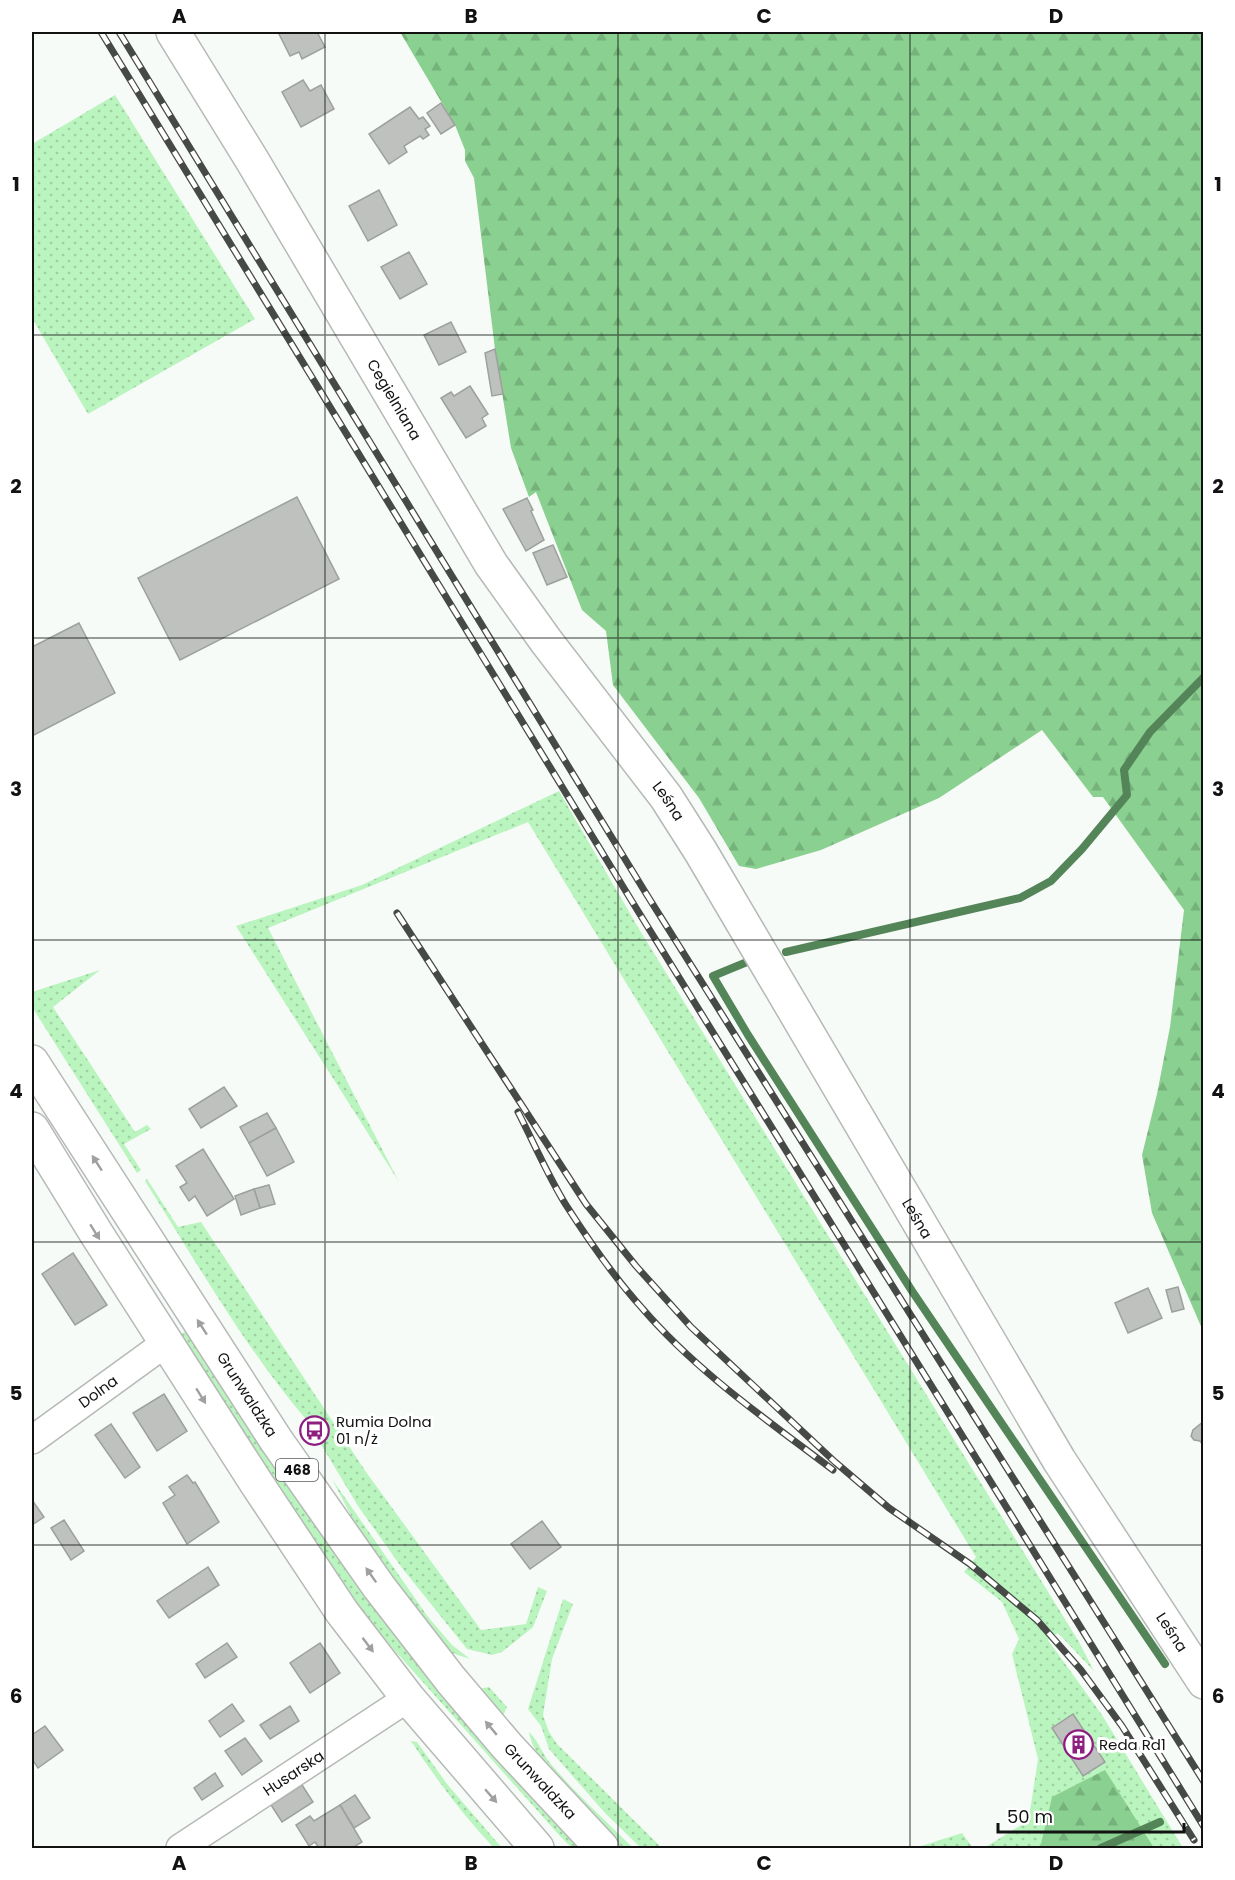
<svg xmlns="http://www.w3.org/2000/svg" width="1235" height="1880" font-family="Poppins,sans-serif">
<defs>
<pattern id="grass-dots" width="8" height="8" patternUnits="userSpaceOnUse" patternTransform="scale(1.5)"><rect width="8" height="8" fill="#baf4be"/><path d="M2 2h.1M6 6h.1" fill="none" stroke="#9fd0a2" stroke-width="1.8" stroke-linecap="round"/></pattern>
<pattern id="forest-firs" width="22" height="20" patternUnits="userSpaceOnUse" patternTransform="scale(1.5)"><rect width="22" height="20" fill="#8ad090"/><path d="M5 1l3.5 6h-7zM16 11l3.5 6h-7z" fill="#76b27b"/></pattern>
</defs>
<rect width="100%" height="100%" fill="#f7fbf7"/>
<g fill="url(#grass-dots)">
<polygon points="115,95 255,319 88,414 32,318 32,144"/>
<polygon points="559,791 639,929 1079,1642 1094,1671 1058,1633 1048,1640 1102,1715 1183,1848 984,1848 1026,1822 1030,1811 1038,1759 1012,1654 1019,1639 1002,1602 964,1572 976,1557 528,822 268,928 399,1182 236,926 362,885"/>
<polygon points="100,970 53,1007 135,1132 147,1125 151,1129 124,1144 141,1170 137,1173 32,1007 32,992"/>
<path d="M147,1179L178,1227L201,1222L366,1472L481,1630L526,1624L538,1587L547,1591L533,1627L502,1652L492,1655L467,1649L402,1568L358,1506L316,1436L319,1434L313,1422L310,1424C246,1350 197,1263 145,1181Z"/>
<path d="M187,1330C304,1513 426,1694 579,1848H572L560,1836L388,1643L356,1603L326,1560L180,1335Z"/>
<polygon points="332,1479 428,1617 452,1645 470,1659 452,1653 429,1629 360,1533"/>
<polygon points="563,1599 573,1604 552,1659 543,1715 549,1732 557,1744 662,1848 641,1848 605,1813 549,1749 541,1726 528,1709"/>
<polygon points="489,1687 507,1707 502,1718 478,1689"/>
<path d="M529,1732C538,1740 542,1753 550,1763C575,1793 605,1820 633,1848H623C595,1820 536,1771 529,1732Z"/>
<path d="M411,1741L417,1742L447,1784L502,1848H494C463,1815 436,1779 411,1741Z"/>
<polygon points="962,1833 973,1848 915,1848"/>
</g>
<g fill="url(#forest-firs)">
<polygon points="400,32 1203,32 1203,1331 1152,1213 1142,1155 1157,1094 1170,1027 1184,910 1103,797 1093,797 1042,730 939,798 821,850 756,869 739,866 699,798 613,685 606,631 582,610 536,492 529,497 511,448 495,349 474,178 465,161 465,150 455,125"/>
<polygon points="1105,1770 1154,1848 1040,1848 1052,1797"/>
</g>
<g fill="none" stroke-linecap="round" stroke-linejoin="round">
<g stroke="#548559" stroke-width="8">
<polyline points="786,952 1020,898 1051,881 1082,849 1127,795 1124,770 1150,732 1204,677"/>
<polyline points="747,962 713,976 748,1035 912,1291 1165,1664"/>
<polyline points="1101,1848 1160,1822"/>
</g>
</g>
<g fill="#bec1be" stroke="#9da19e" stroke-width="1.5">
<polygon points="278,32 317,32 325,47 302,59 299,52 290,56"/>
<polygon points="303,80 310,91 321,85 334,109 301,127 282,92"/>
<polygon points="441,103 455,125 441,134 427,113"/>
<polygon points="410,107 419,119 423,117 430,126 425,129 429,135 423,139 420,136 404,146 407,152 389,164 369,134"/>
<polygon points="379,190 397,225 368,241 349,206"/>
<polygon points="409,252 427,284 400,299 381,267"/>
<polygon points="451,322 466,352 439,365 424,335"/>
<polygon points="495,349 503,394 492,396 485,353"/>
<polygon points="470,386 488,414 482,418 486,426 466,438 441,398 451,392 454,396"/>
<polygon points="297,497 339,579 180,660 138,578"/>
<polygon points="527,498 533,510 531,511 544,540 526,551 503,509"/>
<polygon points="553,545 567,577 547,585 533,553"/>
<polygon points="79,623 115,693 32,736 32,647"/>
<polygon points="224,1087 237,1106 201,1128 189,1109"/>
<polygon points="267,1113 276,1128 249,1143 240,1127"/>
<polygon points="276,1128 294,1162 267,1176 249,1143"/>
<polygon points="203,1149 234,1199 207,1216 195,1196 189,1201 180,1187 187,1183 176,1166"/>
<polygon points="269,1185 275,1204 260,1208 254,1189"/>
<polygon points="254,1189 260,1208 241,1215 235,1196"/>
<polygon points="73,1253 107,1305 75,1325 42,1274"/>
<polygon points="1178,1287 1184,1309 1172,1312 1166,1290"/>
<polygon points="1148,1288 1162,1318 1128,1333 1115,1303"/>
<polygon points="164,1394 187,1431 157,1451 133,1413"/>
<polygon points="1204,1421 1204,1446 1200,1441 1194,1440 1191,1436 1193,1430"/>
<polygon points="111,1424 140,1467 125,1478 95,1435"/>
<polygon points="187,1475 193,1483 195,1482 219,1522 187,1544 163,1503 175,1495 169,1487"/>
<polygon points="32,1500 44,1517 32,1525"/>
<polygon points="64,1520 84,1551 71,1560 51,1528"/>
<polygon points="542,1521 561,1547 530,1569 511,1544"/>
<polygon points="208,1567 219,1585 169,1618 157,1601"/>
<polygon points="227,1643 237,1657 205,1678 196,1664"/>
<polygon points="320,1643 340,1673 310,1693 290,1663"/>
<polygon points="232,1704 244,1721 220,1737 209,1721"/>
<polygon points="290,1706 299,1721 270,1739 260,1725"/>
<polygon points="1073,1714 1105,1762 1083,1776 1052,1728"/>
<polygon points="45,1726 63,1750 38,1768 32,1759 32,1735"/>
<polygon points="245,1738 262,1761 242,1775 225,1751"/>
<polygon points="215,1773 223,1786 202,1800 194,1788"/>
<polygon points="302,1785 313,1802 282,1822 271,1805"/>
<polygon points="355,1795 370,1818 354,1828 340,1805"/>
<polygon points="340,1805 362,1842 352,1848 319,1848 315,1842 309,1846 296,1825 310,1816 314,1821"/>
</g>
<g fill="none" stroke-linecap="round" stroke-linejoin="round">
<defs>
<g id="minor">
<path id="s1" d="M32,1440L167,1342"/>
<path id="s2" d="M180,1848L408,1698"/>
</g>
<g id="tertiary">
<path id="s3" d="M173,32L252,160L491,564L546,641L666,797L701,852L1059,1460L1204,1682"/>
</g>
<g id="primary">
<path id="s4" d="M32,1062L276,1440L379,1587L451,1680L507,1746L602,1848"/>
<polyline points="32,1129 96,1233 257,1484 342,1612 408,1698 537,1848"/>
</g>
</defs>
<use href="#minor" stroke="#b6b9b6" stroke-width="30"/>
<use href="#tertiary" stroke="#b6b9b6" stroke-width="36"/>
<use href="#primary" stroke="#b6b9b6" stroke-width="36"/>
<use href="#minor" stroke="#fff" stroke-width="27"/>
<use href="#tertiary" stroke="#fff" stroke-width="33"/>
<use href="#primary" stroke="#fff" stroke-width="33"/>
<defs>
<g id="rail">
<polyline points="101,32 633,903 1204,1827"/>
<polyline points="119,32 647,895 1204,1782"/>
<polyline points="397,913 586,1204 636,1266 691,1327 835,1462 889,1508 970,1564 1037,1620 1081,1670 1122,1726 1194,1840"/>
<path d="M518,1112C534,1143 548,1176 566,1205C589,1241 614,1277 642,1308C696,1371 767,1420 833,1470"/>
</g>
</defs>
<use href="#rail" stroke="#474947" stroke-width="7"/>
<use href="#rail" stroke="#fff" stroke-width="4.5" stroke-dasharray="14" stroke-linecap="butt"/>
</g>
<defs><path id="oneway-solid" d="M-6-.8H1V-3.2L6.5 0L1 3.2V.8H-6Z" transform="scale(1.5)"/></defs>
<g fill="#a0a0a0">
<use href="#oneway-solid" transform="translate(97 1163) rotate(-123)"/>
<use href="#oneway-solid" transform="translate(95 1232) rotate(58)"/>
<use href="#oneway-solid" transform="translate(202 1327) rotate(-123)"/>
<use href="#oneway-solid" transform="translate(201 1396) rotate(58)"/>
<use href="#oneway-solid" transform="translate(371 1575) rotate(-125)"/>
<use href="#oneway-solid" transform="translate(368 1645) rotate(53)"/>
<use href="#oneway-solid" transform="translate(491 1728) rotate(-130)"/>
<use href="#oneway-solid" transform="translate(491 1796) rotate(49)"/>
</g>
<path fill="none" stroke="#111211" stroke-width="1.5" stroke-opacity="0.55" d="M325,32V1848M618,32V1848M910,32V1848M32,335H1204M32,638H1204M32,940H1204M32,1242H1204M32,1545H1204"/>
<defs>
<symbol id="bus-ring" viewBox="-11 -11 22 22"><circle r="9.5" fill="#fff" stroke="#8e1e80" stroke-width="1.5"/><path d="M-5-6H5V4H4V6H2V4H-2V6H-4V4H-5ZM-3.5-4V0h7V-4ZM-3.5 1.2v1.5H-2V1.2ZM2 1.2v1.5H3.5V1.2Z" fill="#8e1e80"/></symbol>
<symbol id="building-ring" viewBox="-11 -11 22 22"><circle r="9.5" fill="#fff" stroke="#8e1e80" stroke-width="1.5"/><path d="M-4-6H4V6H1V3H-1V6H-4ZM-2.5-4.3h1.7v1.8h-1.7ZM.8-4.3h1.7v1.8H.8ZM-2.5-1h1.7V.8h-1.7ZM.8-1h1.7V.8H.8Z" fill="#8e1e80"/></symbol>
</defs>
<g fill-rule="evenodd">
<use href="#bus-ring" x="298" y="1414" width="33" height="33"/>
<use href="#building-ring" x="1062" y="1728" width="33" height="33"/>
</g>
<g text-anchor="middle" stroke-width="6" stroke-linejoin="round" paint-order="stroke">
<rect fill="#fff" stroke="#585958" stroke-width="1.5" x="276" y="1459" width="42" height="22" rx="4.5"/>
<g font-size="14" font-weight="bold" fill="#111211">
<text x="297" y="1475">468</text>
</g>
<g font-size="15" fill="#111211" stroke="#fff">
<text dy="5" stroke="none"><textPath href="#s3" startOffset="429">Cegielniana</textPath></text>
<text dy="5" stroke="none"><textPath href="#s3" startOffset="916">Leśna</textPath></text>
<text dy="5" stroke="none"><textPath href="#s3" startOffset="1402">Leśna</textPath></text>
<text dy="5" stroke="none"><textPath href="#s1" startOffset="82">Dolna</textPath></text>
<text dy="5" stroke="none"><textPath href="#s4" startOffset="396">Grunwaldzka</textPath></text>
<text dy="5" stroke="none"><textPath href="#s3" startOffset="1888">Leśna</textPath></text>
<text dy="5" stroke="none"><textPath href="#s2" startOffset="136">Husarska</textPath></text>
<text dy="5" stroke="none"><textPath href="#s4" startOffset="882">Grunwaldzka</textPath></text>
</g>
<g font-size="15" fill="#111211" stroke="#fff" text-anchor="start">
<text x="336" y="1427">Rumia Dolna<tspan x="336" dy="17">01 n/ż</tspan></text>
<text x="1099" y="1750">Reda Rd1</text>
</g>
</g>
<rect width="1235" height="1880" fill="none" stroke="#ffffff" stroke-width="66"/>
<path d="M998 1823v9h186v-9" fill="none" stroke="#111211" stroke-width="3"/>
<text x="1007" y="1823" font-size="18" fill="#111211" stroke="#ffffff" stroke-width="4.5" paint-order="stroke">50 m</text>
<rect x="33" y="33" width="1169" height="1814" fill="none" stroke="#111211" stroke-width="2"/>
<g font-size="20" text-anchor="middle" font-weight="bold" fill="#111211">
<text x="179" y="23">A</text>
<text x="471" y="23">B</text>
<text x="764" y="23">C</text>
<text x="1056" y="23">D</text>
<text x="16" y="191">1</text>
<text x="1218" y="191">1</text>
<text x="16" y="493">2</text>
<text x="1218" y="493">2</text>
<text x="16" y="796">3</text>
<text x="1218" y="796">3</text>
<text x="16" y="1098">4</text>
<text x="1218" y="1098">4</text>
<text x="16" y="1400">5</text>
<text x="1218" y="1400">5</text>
<text x="16" y="1703">6</text>
<text x="1218" y="1703">6</text>
<text x="179" y="1870">A</text>
<text x="471" y="1870">B</text>
<text x="764" y="1870">C</text>
<text x="1056" y="1870">D</text>
</g>
</svg>
